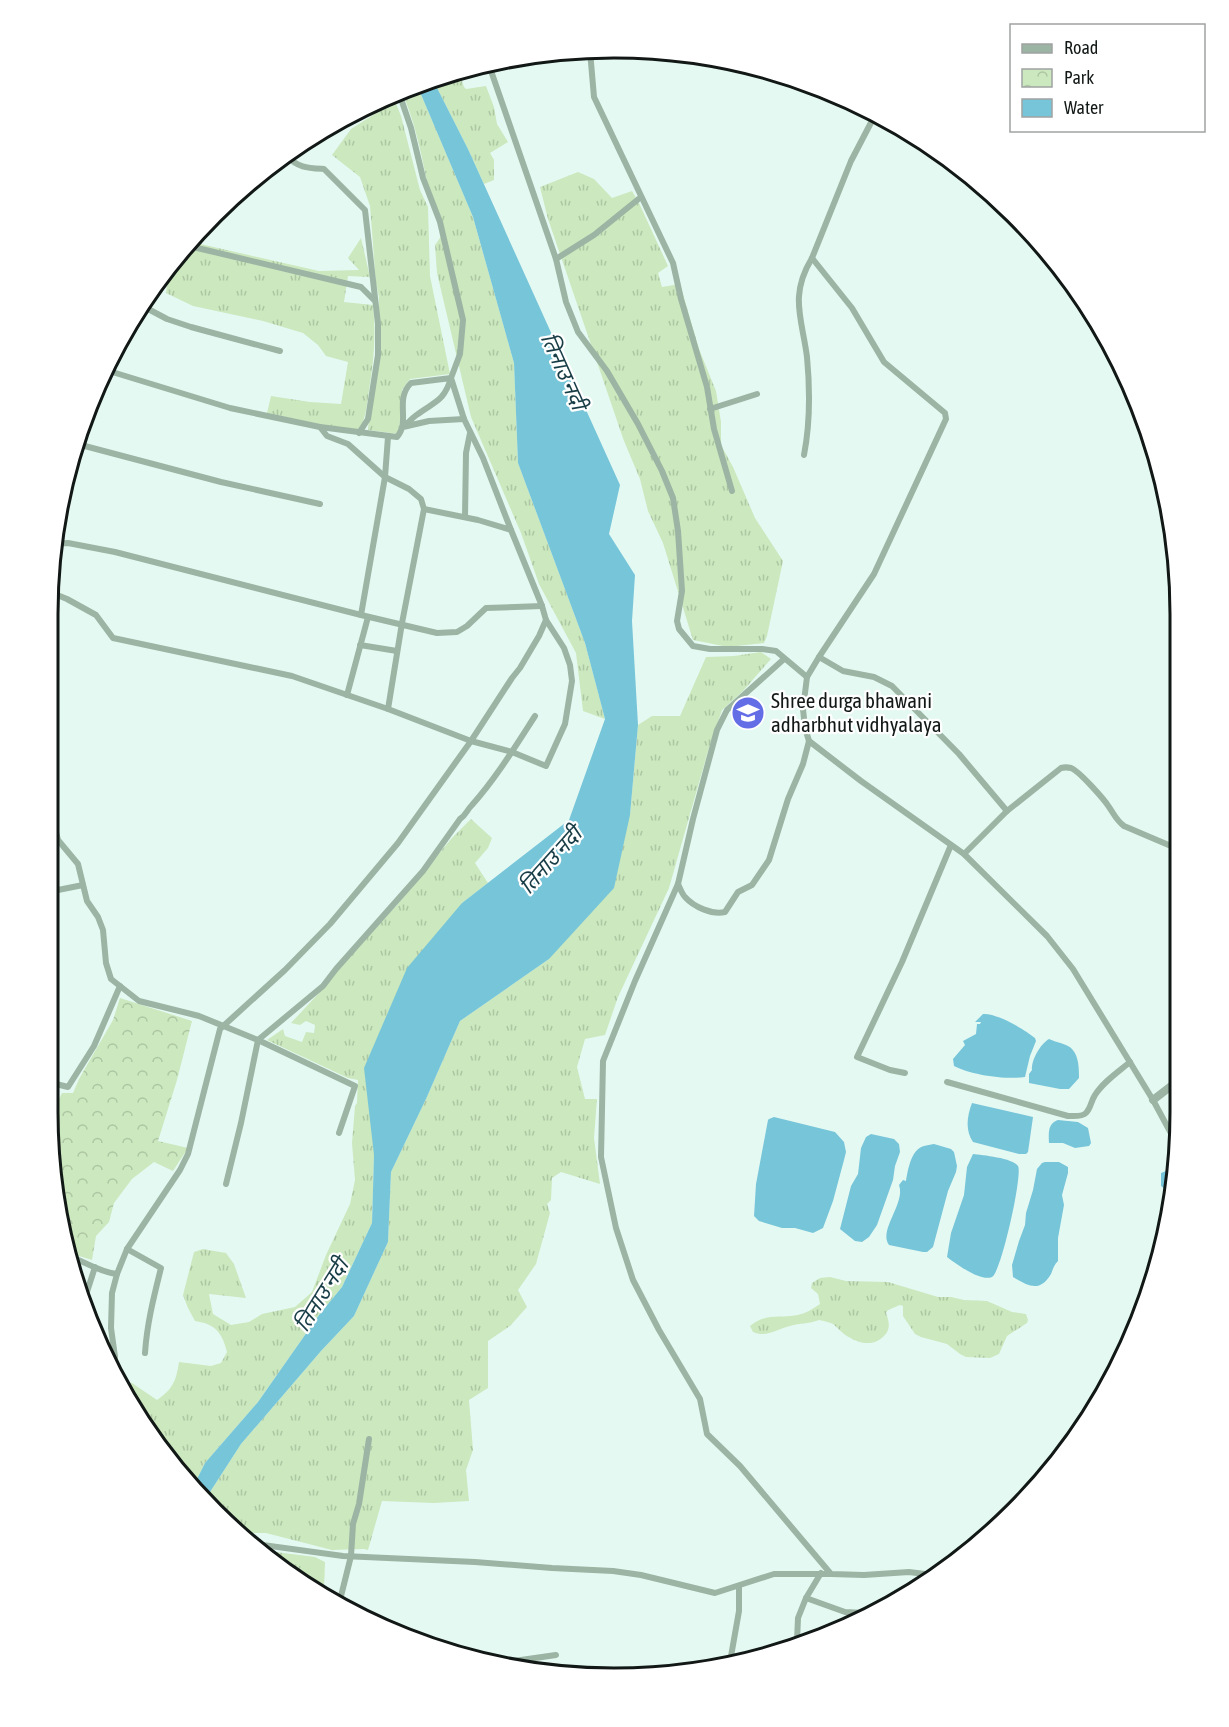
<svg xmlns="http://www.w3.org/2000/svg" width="1229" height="1727" font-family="'Asap Condensed','Noto Sans Devanagari',sans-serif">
<defs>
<pattern id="grass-tufts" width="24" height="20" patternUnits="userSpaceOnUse" patternTransform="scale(1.5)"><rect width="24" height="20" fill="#cbe8be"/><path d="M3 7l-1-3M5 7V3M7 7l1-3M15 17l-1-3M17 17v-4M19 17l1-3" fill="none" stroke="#adc6a3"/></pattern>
<pattern id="park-crowns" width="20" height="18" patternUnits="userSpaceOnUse" patternTransform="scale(1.5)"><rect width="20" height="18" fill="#cbe8be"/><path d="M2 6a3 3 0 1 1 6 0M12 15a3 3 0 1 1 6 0" fill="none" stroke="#adc6a3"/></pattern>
</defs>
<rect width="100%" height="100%" fill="#e5f9f3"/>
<g fill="url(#grass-tufts)">
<polygon points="459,72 464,87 466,89 486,86 494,107 497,124 508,142 490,153 494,160 494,180 484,184 468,149 432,78"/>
<path d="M417,85L473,217L514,363L518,463L585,643L605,719L583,711L576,653L539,584L521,533L471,417L437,273L435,245L442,235C437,216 430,196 426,177C420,147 414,120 402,92Z"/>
<polygon points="395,101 401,116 420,190 428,207 430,276 450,374 410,379 402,390 399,434 368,430 379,318 379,297 376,283 370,206 360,177 332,155 351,129"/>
<polygon points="578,172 594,179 612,198 632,191 639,203 668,266 658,273 662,287 680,284 699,349 716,391 721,422 721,445 733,467 755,518 783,561 767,636 764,643 728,647 693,640 663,543 648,511 640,479 624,441 548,219 540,187"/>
<path d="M361,238L370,277L348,276L344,302L373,305C376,335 374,360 369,390C367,404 366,418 359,431L337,428L267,413L271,396L310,402L341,404L348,362L326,356L318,345L303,333L263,321L193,306L166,293L168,278L196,243L319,271L359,270L348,258Z"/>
<polygon points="761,652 771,659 743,691 722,710 708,751 669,888 618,997 605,1035 585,1039 577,1067 585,1099 597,1099 594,1138 600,1184 561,1172 552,1178 551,1200 547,1204 550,1213 536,1264 518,1290 527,1307 510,1326 488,1341 488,1388 469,1400 473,1450 466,1470 469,1501 434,1503 382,1501 368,1550 364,1549 332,1550 266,1533 237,1533 207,1500 210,1492 241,1444 321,1351 354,1316 388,1242 391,1172 426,1099 460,1021 549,959 630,815 638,725 652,716 680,716 706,657 734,656"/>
<path d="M471,819L492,838L488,848L475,863L488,883L462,903L374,1155L372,1223L342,1287L319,1315L258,1402L205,1463L194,1485L162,1448L163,1444C151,1439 146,1432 145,1419L139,1417L123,1381L132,1383L157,1400C173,1389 176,1381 179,1362L211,1366L221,1363L227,1352C222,1333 216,1324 195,1321L188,1308L183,1295L194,1252L203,1249L226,1253L234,1264L246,1298L209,1294L213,1314L231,1325L249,1322L262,1314L295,1307L312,1292L326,1255L350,1204L355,1180L352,1143L355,1106L357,1103L358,1080L348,1078L267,1040L283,1029L285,1036L302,1042L306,1032L314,1033L315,1025L306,1021L300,1025L291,1023L319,993L345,958L396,906L451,839Z"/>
<path d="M830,1277L846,1281L888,1282L938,1297H951L964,1300L987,1301L1012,1312L1026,1314L1028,1320L1027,1323L1007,1336L999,1354L990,1358L966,1357L960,1354L947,1344L921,1337L915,1334L903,1316V1306L900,1305L888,1310L886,1313C889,1321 891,1329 884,1336C872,1348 857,1343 844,1334C840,1331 837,1327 833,1324C829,1322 824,1321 819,1320C809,1324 800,1323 790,1326C777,1329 767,1338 753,1332L750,1326C767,1312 779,1319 798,1315C806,1313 813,1309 820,1304L818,1294L811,1288L812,1283L820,1278Z"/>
<polygon points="260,1550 315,1557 325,1562 324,1590"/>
</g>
<polygon fill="url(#park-crowns)" points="120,998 192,1021 177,1080 158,1141 188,1148 173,1171 154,1162 132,1179 114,1203 109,1222 96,1236 92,1260 66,1252 49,1119 62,1093 73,1093 79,1079 113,1020"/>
<g fill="#77c5d9">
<polygon points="432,78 468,149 620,485 609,534 635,575 632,621 638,725 630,815 614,888 549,959 460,1021 426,1099 391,1172 388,1242 354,1316 321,1351 241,1444 210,1492 207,1500 194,1485 205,1463 258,1402 319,1315 342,1287 372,1223 374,1155 364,1068 407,968 462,903 569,820 605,719 585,643 518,463 514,363 473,217 417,85"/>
<path d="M983,1014C997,1013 1024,1029 1035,1038L1036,1041L1030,1056L1025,1077C1007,1080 971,1075 954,1066L953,1059L965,1045L963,1041L976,1034L977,1024H980L981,1022H975Z"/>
<path d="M1049,1039C1055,1042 1068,1044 1072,1049C1079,1056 1079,1069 1079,1078L1069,1089H1060L1029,1083V1074L1032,1070C1031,1061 1040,1044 1049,1039Z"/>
<path d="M972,1103L1033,1117L1028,1152L1026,1154H1019L973,1142C965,1130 967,1116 972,1103Z"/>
<polygon points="774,1117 835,1132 844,1142 846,1152 844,1160 833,1201 823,1228 813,1233 795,1228 782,1228 759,1221 754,1216 756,1184 768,1120 769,1119"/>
<path d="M1058,1120L1078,1122L1088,1128L1091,1143L1089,1146L1075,1148L1063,1143H1049C1049,1134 1047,1124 1058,1120Z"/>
<polygon points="871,1134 894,1139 899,1144 900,1152 895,1166 893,1180 877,1225 869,1237 862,1242 855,1241 840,1229 851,1186 858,1174 861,1148 866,1137"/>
<path d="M934,1144L951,1149L954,1152L957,1166L956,1172L948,1191L933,1247L927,1252H923L889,1245C878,1230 906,1203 899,1185L903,1180L906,1181C908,1170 911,1149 924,1146C927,1145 930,1145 934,1144Z"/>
<path d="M973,1154C982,1155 1013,1158 1018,1166C1023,1174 1001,1273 992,1277C981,1282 956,1264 947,1257L951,1233L964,1195L967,1167Z"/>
<path d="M1045,1162H1059L1068,1167V1173L1062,1195L1064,1205L1058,1238V1261C1054,1265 1053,1269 1051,1274C1040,1293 1028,1286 1013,1277L1012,1265L1019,1241L1025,1225L1026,1213L1033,1190L1037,1169L1042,1163Z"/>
<polygon points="1166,1171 1169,1173 1176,1172 1173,1189 1165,1189 1161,1186 1161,1173"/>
</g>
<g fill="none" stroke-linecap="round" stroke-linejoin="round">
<g stroke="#9bb4a3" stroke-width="6">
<polyline points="590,51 594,97 673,263 681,299 707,387 714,429 732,491"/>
<polyline points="489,65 556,259 566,302 578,332 607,371 638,424 662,471 673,498 678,531 682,591 677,621 679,629 693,646 710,649 762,649 776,651 807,677 819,657 874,574 946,419 945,413 884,362 852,308 812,258"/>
<path d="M287,156C298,168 308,168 324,169L365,210L378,324V355L368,419L359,433"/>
<polyline points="193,247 361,287 374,300"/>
<polyline points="556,259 594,235 641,197"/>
<polyline points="143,309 150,310 167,319 191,327 280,351"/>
<polyline points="109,371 230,408 320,427 327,436 348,444 385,477 409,489 421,499 424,509 478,520 511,530"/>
<polyline points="710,409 757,394"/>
<path d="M320,427L397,437C411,421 394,400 411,383L451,378C444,401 436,401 418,414C413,417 408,423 403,427L429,421L464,419"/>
<polyline points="81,445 221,482 320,504"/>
<path d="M804,455C810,424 810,389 807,357C802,318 789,296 812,258L851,161L876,113"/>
<polyline points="465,517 466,453 470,433"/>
<polyline points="55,544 68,543 115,552 361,615 437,633 457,632 467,626 486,608 542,606"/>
<polyline points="50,592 67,599 96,615 113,638 292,676 388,709 471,741 512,752 546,766 565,724 572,681 570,665 564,648 546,620 542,606 511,530 483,458 464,419 451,378 460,354 463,320 440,222 423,178 411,128 399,93"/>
<polyline points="361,615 385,477 388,437"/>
<polyline points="360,645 397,651"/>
<polyline points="819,657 843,671 874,677 892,686 959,754 1007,811"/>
<polyline points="784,659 727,710 717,730 693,819 678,884 635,981 603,1061 601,1157 616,1228 633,1280 659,1330 700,1399 707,1434 740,1466 831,1574 864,1575 909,1572 933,1575"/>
<polyline points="807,677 803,709 805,728 809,741 861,781 964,854 1047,936 1073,969 1153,1100 1180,1150"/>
<polyline points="347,695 368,617"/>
<polyline points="388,709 402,623 424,509"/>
<polyline points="48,801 58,840 78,864 87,901 98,917 103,930 106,963 111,979 139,1001 199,1016 258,1040 241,1123 226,1184"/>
<path d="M964,854L1007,811L1061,768C1065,767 1067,767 1071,768C1079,771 1104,799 1109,807C1114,814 1116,820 1124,826L1178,849"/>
<path d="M678,884C680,888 682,894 685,897C694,907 712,915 725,912L738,892L752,885L769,860L788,799L803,764L809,741"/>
<polyline points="48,892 83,885"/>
<polyline points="905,1073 890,1070 857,1057 902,962 951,845"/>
<polyline points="48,1082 68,1087 94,1046 120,986"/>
<path d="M947,1082L1068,1116C1074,1116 1082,1117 1086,1113C1091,1108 1091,1101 1095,1095C1103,1082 1118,1072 1130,1062"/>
<path d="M339,1133L355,1086L258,1040L323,986L336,969L423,871L460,819C467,814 466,811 472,805C496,778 515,747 535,716"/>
<path d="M127,1249L161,1268C154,1296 147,1323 145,1353"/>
<path d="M67,1255C83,1261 99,1272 117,1274"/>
<polyline points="85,1298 95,1267"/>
<polyline points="114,1362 115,1357 111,1328 112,1293 117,1274 127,1249 180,1170 188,1154 220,1029 285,970 330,924 398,843 471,741 512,678 520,668 539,636 546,620"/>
<polyline points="144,1428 145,1427"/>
<polyline points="248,1543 343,1556 475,1562 552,1568 613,1571 641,1575 715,1593 774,1574 830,1574"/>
<polyline points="806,1598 845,1612 865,1613 871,1617"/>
<polyline points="340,1600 351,1556 353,1524 359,1504 369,1439"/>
<polyline points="797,1641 798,1618 806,1598 821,1573"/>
<polyline points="730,1662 739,1611 739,1586"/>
<polyline points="500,1663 556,1655"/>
</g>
<polyline stroke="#9bb4a3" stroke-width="8" points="1153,1100 1179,1080"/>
</g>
<defs>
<symbol id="school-disc" viewBox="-11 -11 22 22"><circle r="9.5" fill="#636ee6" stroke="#fff"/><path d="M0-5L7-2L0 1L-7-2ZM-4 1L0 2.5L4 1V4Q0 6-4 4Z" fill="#fff"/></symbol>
</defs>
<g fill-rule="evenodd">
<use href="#school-disc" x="729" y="694" width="38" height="38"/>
</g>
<g text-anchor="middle" stroke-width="4.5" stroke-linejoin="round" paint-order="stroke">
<g font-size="21" fill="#111816" stroke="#fff" text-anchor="start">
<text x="771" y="708">Shree durga bhawani<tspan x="771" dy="24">adharbhut vidhyalaya</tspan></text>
</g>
<g font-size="22" font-style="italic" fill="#183d46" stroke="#fff">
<text transform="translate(564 371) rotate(66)" y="8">तिनाउ नदी</text>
<text transform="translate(550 860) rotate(-48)" y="8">तिनाउ नदी</text>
<text transform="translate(321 1295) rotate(-58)" y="8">तिनाउ नदी</text>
</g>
</g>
<path d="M0 0H1229V1727H0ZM614 58H614A556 556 0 0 1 1170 614V1112A556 556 0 0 1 614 1668H614A556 556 0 0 1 58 1112V614A556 556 0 0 1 614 58Z" fill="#fff" fill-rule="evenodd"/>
<path fill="none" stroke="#111816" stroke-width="3" d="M614 58H614A556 556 0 0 1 1170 614V1112A556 556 0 0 1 614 1668H614A556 556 0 0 1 58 1112V614A556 556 0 0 1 614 58Z"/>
<rect x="1010" y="24" width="195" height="108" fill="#ffffff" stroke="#a0a3a2" stroke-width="1.5"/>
<rect x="1022" y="44" width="30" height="9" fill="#9bb4a3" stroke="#a0a3a2" stroke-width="1.5"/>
<text x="1064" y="54" font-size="18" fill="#111816">Road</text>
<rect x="1022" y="69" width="30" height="18" fill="url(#park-crowns)" stroke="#a0a3a2" stroke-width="1.5"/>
<text x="1064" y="84" font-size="18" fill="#111816">Park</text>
<rect x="1022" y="99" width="30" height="18" fill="#77c5d9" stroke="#a0a3a2" stroke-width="1.5"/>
<text x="1064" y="114" font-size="18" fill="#111816">Water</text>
</svg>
